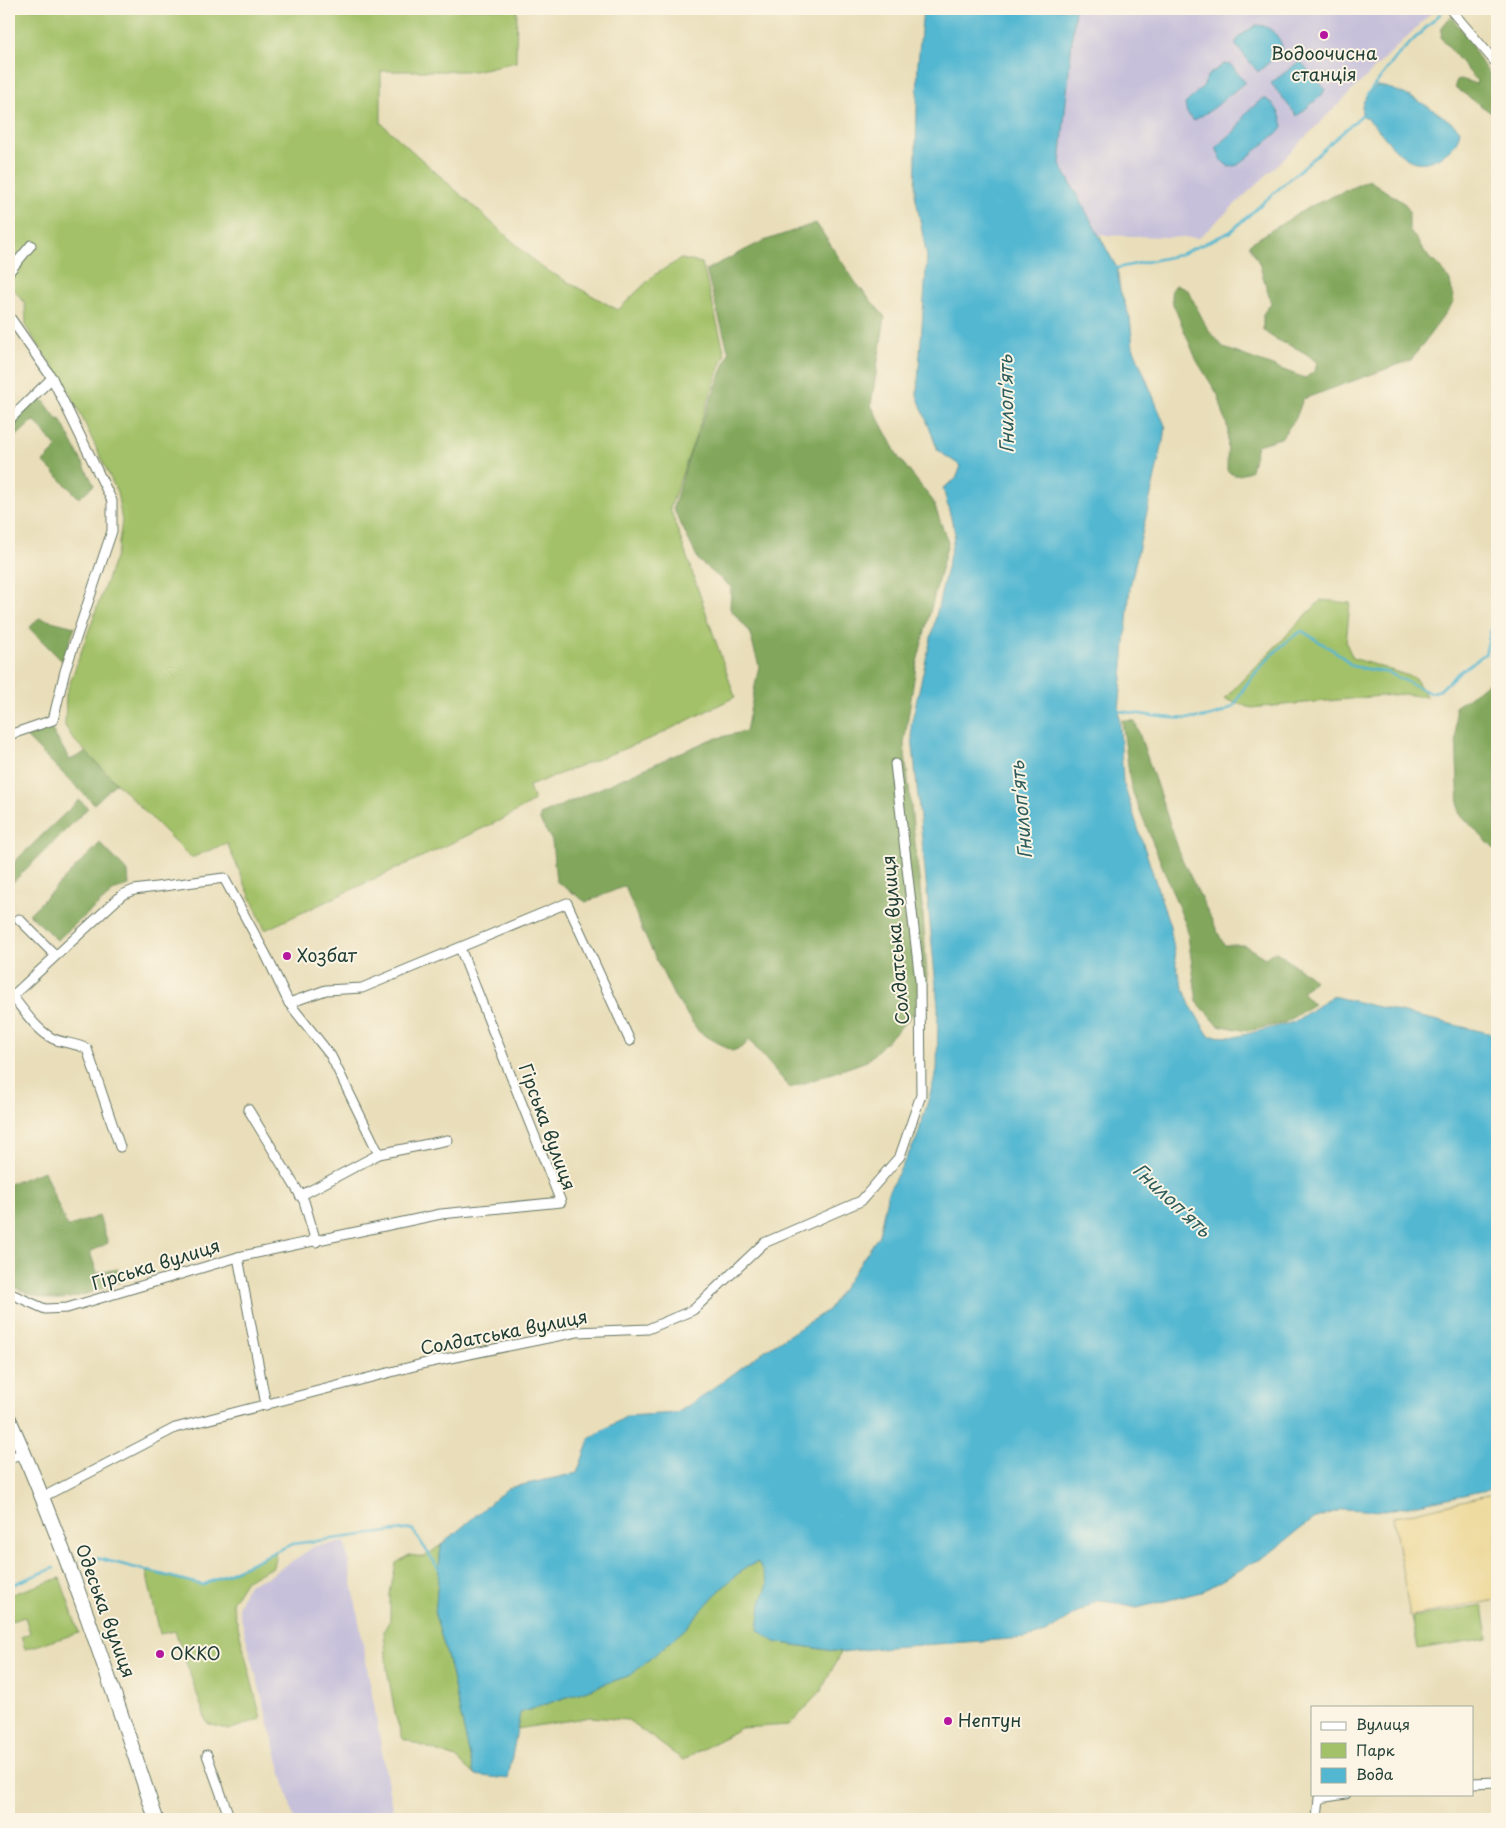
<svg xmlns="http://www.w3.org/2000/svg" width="1506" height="1828" font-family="'Playpen Sans',sans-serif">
<rect width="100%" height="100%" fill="#fcf5e5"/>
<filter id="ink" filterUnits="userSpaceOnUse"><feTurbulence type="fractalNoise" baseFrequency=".02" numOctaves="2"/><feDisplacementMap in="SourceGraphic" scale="10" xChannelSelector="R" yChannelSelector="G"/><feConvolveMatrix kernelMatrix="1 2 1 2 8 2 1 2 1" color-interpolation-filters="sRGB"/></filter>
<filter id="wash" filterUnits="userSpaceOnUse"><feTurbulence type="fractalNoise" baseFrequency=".0096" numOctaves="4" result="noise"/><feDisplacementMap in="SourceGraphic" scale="20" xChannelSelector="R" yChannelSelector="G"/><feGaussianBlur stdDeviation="1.12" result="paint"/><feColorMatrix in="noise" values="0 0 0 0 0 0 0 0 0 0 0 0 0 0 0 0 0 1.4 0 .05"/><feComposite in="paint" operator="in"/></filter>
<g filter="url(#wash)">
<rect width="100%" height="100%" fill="#e9deb9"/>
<g fill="#c6c0da">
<polygon points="1075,9 1435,9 1272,170 1199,238 1099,235 1060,164"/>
<polygon points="345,1542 394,1819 294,1819 238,1607 248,1584 268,1577 315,1546"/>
</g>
<g fill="#a3c168" stroke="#617f4e">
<polygon points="9,9 517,9 516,62 474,71 381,71 381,123 541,267 618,310 654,275 681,259 702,263 725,354 670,508 735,697 654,737 529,786 534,801 505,818 265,930 227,843 191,858 74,740 65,726 66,694 118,549 122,521 117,492 71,394 26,327 25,303 9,284"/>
<polygon points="1321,600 1350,603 1346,643 1353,658 1415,678 1427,697 1403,694 1251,708 1224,699"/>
<polygon points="441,1545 435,1615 448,1659 474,1775 456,1758 403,1739 396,1718 387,1669 384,1630 390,1620 390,1593 396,1563 409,1555 424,1557"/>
<polygon points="276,1552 273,1567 246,1580 232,1602 261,1719 228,1730 207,1723 175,1631 160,1634 146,1570 203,1585"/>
<polygon points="759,1562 768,1584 775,1642 841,1652 821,1691 789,1725 741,1728 683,1760 628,1720 590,1717 517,1729 520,1713 631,1675 734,1577 747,1567"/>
<polygon points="60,1578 79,1633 25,1649 21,1637 30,1633 25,1617 11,1621 9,1595"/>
<polygon points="1483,1606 1488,1638 1418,1649 1412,1617"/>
</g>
<g fill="#82a75c" stroke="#507248">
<path d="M1450,17C1471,34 1476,64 1497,81V117L1456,88L1455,85L1457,80L1461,79L1476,84L1477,81L1441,38L1442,27Z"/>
<path d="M1369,180L1405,204L1409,211V229L1430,259L1440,266L1450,281L1454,302L1411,360L1303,399L1296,418L1281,438L1257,445L1251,470C1242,475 1235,479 1227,470L1228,429L1218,395L1197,361L1173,304L1171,290L1175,285L1188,290L1207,328L1224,348L1305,378L1315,371L1317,363C1299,344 1280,346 1263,330V314L1271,303L1259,263L1249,244L1309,207Z"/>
<polygon points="816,223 856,283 885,317 871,405 899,458 933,501 948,543 916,666 904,744 923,915 928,993 908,1020 867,1061 790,1088 749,1040 743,1047 732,1051 699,1032 674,996 643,932 625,886 586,902 556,881 552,841 540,821 540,815 709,740 746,731 759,666 749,631 730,609 731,587 699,561 673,508 690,453 729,353 706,270 761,242"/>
<path d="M40,396L58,420L60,419L94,485L79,498L43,462L57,448L34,420L9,443C9,418 23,411 40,396Z"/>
<polygon points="39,618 75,627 62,661 29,628"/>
<polygon points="1497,677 1497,852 1459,813 1455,707"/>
<polygon points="1122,720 1135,721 1181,857 1224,945 1244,945 1265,958 1275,951 1310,976 1314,981 1302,992 1314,1004 1284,1023 1247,1031 1218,1025 1197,1002 1187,928 1131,788"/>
<polygon points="50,727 70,760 86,752 116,783 94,804 23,734"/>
<polygon points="79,800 88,808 9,886 9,867"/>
<polygon points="100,843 128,872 129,886 115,890 57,940 29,914"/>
<path d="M44,1171L67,1227L99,1216L108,1243L90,1252L97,1273L118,1269L123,1281C78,1297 53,1311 9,1284V1184Z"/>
</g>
<polygon fill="#eeda9e" stroke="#868c69" points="1497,1493 1497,1600 1410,1616 1393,1517"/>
<g fill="#53b7d1" stroke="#397a82">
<polygon points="923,9 1075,9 1060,164 1117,268 1120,290 1130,318 1133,347 1166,428 1130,587 1119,711 1123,782 1170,926 1178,973 1190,1005 1209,1036 1235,1037 1294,1022 1332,996 1497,1035 1497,1488 1384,1511 1343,1509 1313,1519 1270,1553 1201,1592 1137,1608 1098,1600 1045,1633 1026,1638 890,1647 841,1652 775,1642 758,1630 761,1603 768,1584 758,1562 747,1567 734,1577 714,1596 685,1629 631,1675 520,1713 508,1779 474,1775 448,1659 435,1615 441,1545 508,1488 577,1473 590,1438 627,1416 677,1413 710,1391 764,1351 828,1310 879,1235 888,1192 917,1138 937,1070 938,1007 911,725 955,533 943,488 956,479 961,466 938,451 917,395 927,257 915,194 918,62"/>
<path d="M1256,25C1270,25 1280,36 1283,50L1258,72L1235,44L1240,36Z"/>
<polygon points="1300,61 1325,89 1322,95 1297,116 1271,83"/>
<polygon points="1224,64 1231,65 1245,82 1214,108 1193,121 1187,113 1185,104 1204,85 1207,76"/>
<path d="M1377,86C1399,87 1444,114 1460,130C1459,141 1452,150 1443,155C1402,181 1389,132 1362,115C1360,102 1367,95 1377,86Z"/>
<path d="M1263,98C1275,102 1282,115 1283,128L1238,165L1229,167L1221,160L1216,147L1235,131L1246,113Z"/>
</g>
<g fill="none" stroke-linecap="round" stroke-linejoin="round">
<g stroke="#53b7d1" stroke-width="2.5">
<polyline points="1367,95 1399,54 1441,13"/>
<polyline points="1117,268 1179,255 1230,232 1362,115"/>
<path d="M1119,711C1153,715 1202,728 1232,707C1237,704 1239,696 1242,691C1255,671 1282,642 1302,631L1339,654L1352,666L1389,673L1430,693L1440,690L1459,672L1485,654L1491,630L1497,621"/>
<polyline points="82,1561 97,1558 203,1585 292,1544 412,1529 439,1569"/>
<polyline points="9,1586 54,1568"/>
</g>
</g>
</g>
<g filter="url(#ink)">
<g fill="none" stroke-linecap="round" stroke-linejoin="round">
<defs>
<g id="minor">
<polyline points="1450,9 1497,64"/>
<polyline points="9,272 31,245"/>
<polyline points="9,316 52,378 112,501 112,531 65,671 53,720 9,735"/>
<polyline points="9,420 52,378"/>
<polyline points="19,919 55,955"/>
<path d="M12,996C23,1009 35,1028 50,1037C61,1044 75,1042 87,1049L120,1147"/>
<polyline points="9,999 122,895 134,890 224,878 266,955 289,1003 331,1056 379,1154"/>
<polyline points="289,1003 326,990 362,988 567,903 630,1041"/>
<polyline points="248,1109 304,1201 316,1242"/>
<polyline points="300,1196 379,1154 448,1140"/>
<polyline points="238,1257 266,1405"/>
<polyline points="9,1293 45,1309 67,1308 238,1257 441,1214 561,1202 460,948"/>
<polyline points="9,1458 24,1453"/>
<polyline points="43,1497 175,1428 426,1363 577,1332 648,1329 693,1310 764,1243 861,1201 900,1156 921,1095 920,981 895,764"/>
<polyline points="207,1755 230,1819"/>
<polyline points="1472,1783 1497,1782"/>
<polyline points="1317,1819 1319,1798 1346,1794"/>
</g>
<path id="primary" d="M9,1419C67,1549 111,1684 156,1819"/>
</defs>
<use href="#minor" stroke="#667563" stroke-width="11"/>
<use href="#primary" stroke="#667563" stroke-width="16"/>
<use href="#minor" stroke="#fff" stroke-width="9"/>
<use href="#primary" stroke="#fff" stroke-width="14"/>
</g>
</g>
<g fill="#b5179e" stroke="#fcf5e5" stroke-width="2">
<circle cx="1324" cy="35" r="5"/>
<circle cx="287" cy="956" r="5"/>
<circle cx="160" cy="1654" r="5"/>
<circle cx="948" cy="1721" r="5"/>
</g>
<g text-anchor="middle" stroke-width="4" stroke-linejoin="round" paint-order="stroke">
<g font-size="18" fill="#1f3d34" stroke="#fcf5e5" text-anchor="start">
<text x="1324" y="60" text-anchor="middle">Водоочисна<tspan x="1324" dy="21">станція</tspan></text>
<text x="297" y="962">Хозбат</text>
<text x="170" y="1660">ОККО</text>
<text x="958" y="1727">Нептун</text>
</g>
<g font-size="18" fill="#1f3d34" stroke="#fcf5e5">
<text transform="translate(896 940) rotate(-95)" y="6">Солдатська вулиця</text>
<text transform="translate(547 1127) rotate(70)" y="6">Гірська вулиця</text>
<text transform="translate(156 1265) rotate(-17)" y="6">Гірська вулиця</text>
<text transform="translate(504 1333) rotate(-11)" y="6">Солдатська вулиця</text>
<text transform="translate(105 1611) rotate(70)" y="6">Одеська вулиця</text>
</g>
<g font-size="19" font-style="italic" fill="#2c5c5b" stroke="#fcf5e5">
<text transform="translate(1006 404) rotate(-91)" y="7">Гнилоп'ять</text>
<text transform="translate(1021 810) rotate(-95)" y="7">Гнилоп'ять</text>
<text transform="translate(1172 1200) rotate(43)" y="7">Гнилоп'ять</text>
</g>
</g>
<rect width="1506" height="1828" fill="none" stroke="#fcf5e5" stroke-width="30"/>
<rect x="1311" y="1706" width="162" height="90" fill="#fcf5e5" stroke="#a4ab9e"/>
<rect x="1321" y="1722" width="25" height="8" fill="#ffffff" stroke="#a4ab9e"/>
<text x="1356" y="1730" font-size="15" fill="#1f3d34">Вулиця</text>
<rect x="1321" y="1743" width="25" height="15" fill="#a3c168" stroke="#a4ab9e"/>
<text x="1356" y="1756" font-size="15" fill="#1f3d34">Парк</text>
<rect x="1321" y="1768" width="25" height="15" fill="#53b7d1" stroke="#a4ab9e"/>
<text x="1356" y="1780" font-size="15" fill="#1f3d34">Вода</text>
</svg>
